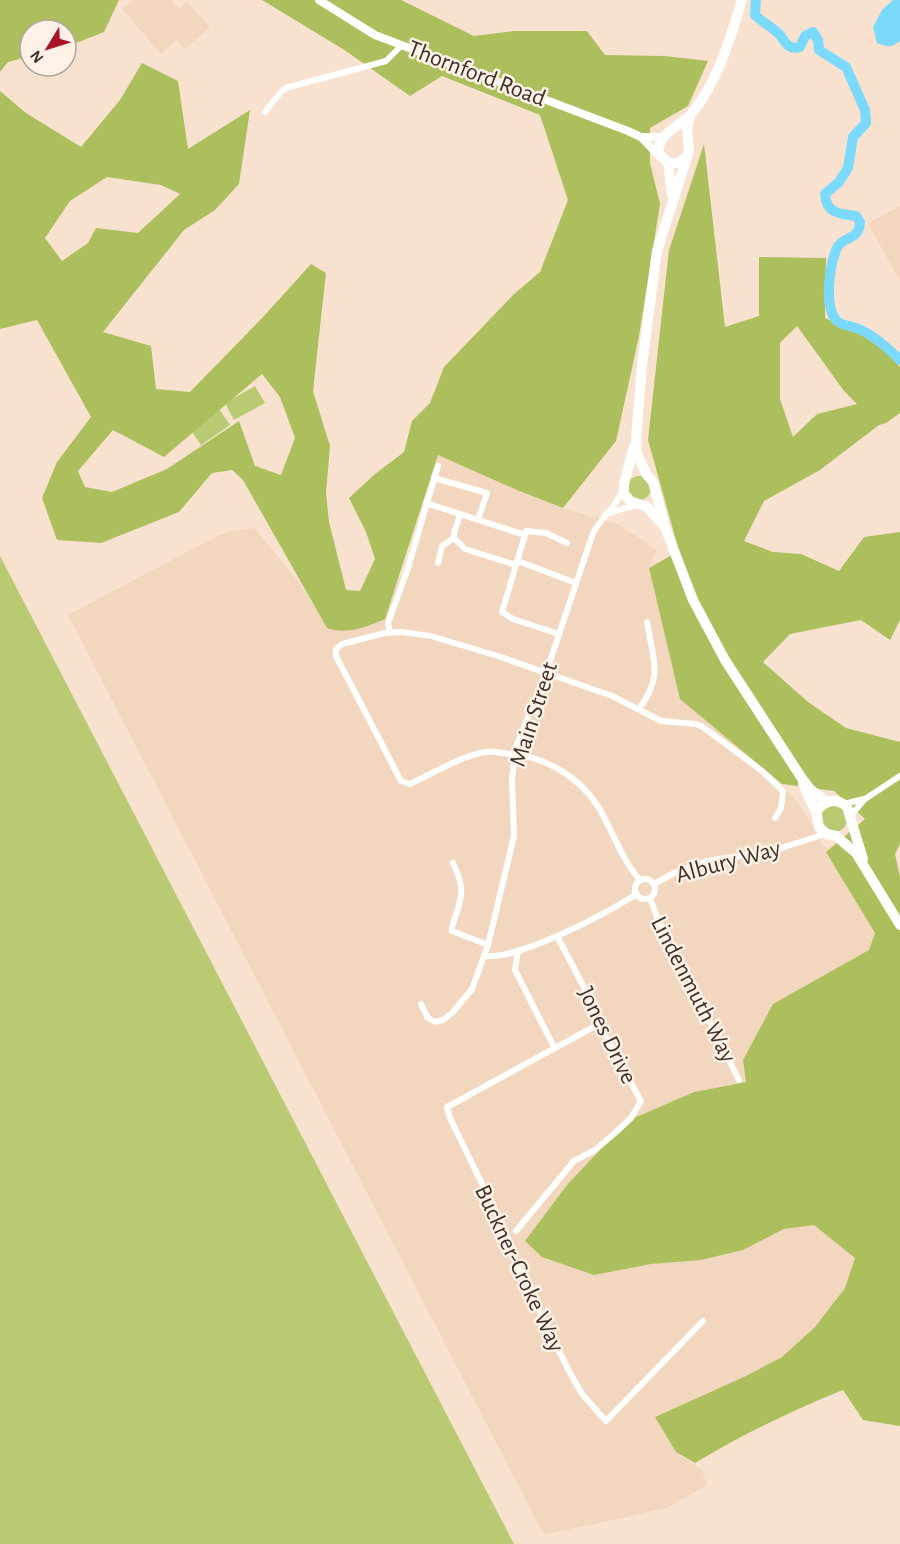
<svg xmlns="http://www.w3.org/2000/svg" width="900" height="1544" font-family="'Alegreya Sans',sans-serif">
<rect width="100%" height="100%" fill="#f8e2cf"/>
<g fill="#f2d7be">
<polygon points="133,0 171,0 179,9 187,2 210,27 185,49 177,40 161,54 122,9"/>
<polygon points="900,206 900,281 869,225 872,221"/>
<polygon points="438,454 517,490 563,508 618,524 657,550 649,568 680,699 782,784 801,807 875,933 869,950 746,1082 694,1092 627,1121 567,1185 525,1241 651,1264 701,1260 743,1250 784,1229 814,1225 855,1257 845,1288 815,1327 782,1357 746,1376 676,1452 702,1470 707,1485 667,1508 544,1535 68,615 217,536 227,532 254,528 301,585 327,628 385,619 399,578 408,568"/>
</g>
<g fill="#b8cb72">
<polygon points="255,386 265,403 234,420 225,403"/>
<polygon points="219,409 230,425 201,445 190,429"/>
<circle cx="639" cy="488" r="12"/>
<polygon points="0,556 514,1544 0,1544"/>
<circle cx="834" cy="819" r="13"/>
</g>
<g fill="#abc05c" fill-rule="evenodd">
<polygon points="0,0 119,0 104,32 66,47 66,30 30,30 30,56 8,62 0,72"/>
<path d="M262,0H401L474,36L514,31H587L605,55L665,56L708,61L688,106L650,128V163L660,204L639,336L616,441L563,508L517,490L438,455L385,619C366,627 347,635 327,628L243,480L232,470L212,473L179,512L101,543L57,540L42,498L57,462L91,417L37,320L0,329V91L26,113L81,147L120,100L142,63L178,81L188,149L250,110L239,184L215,210L184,230L103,332L151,346L156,389L190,392L264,316L311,264L326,273L313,391L330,446L326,493L329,522L346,590L360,591L375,559L366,532L349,498L375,474L404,452L412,421L430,403L444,367L514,294L540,272L568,200L540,115L442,76L410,96L346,51ZM107,177L161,185L180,194L138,233L96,228L88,243L62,261L45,238L70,201ZM262,374L280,397L295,438L281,475L255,466L239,421L167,469L112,492L85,487L78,471L113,430L164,457Z"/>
<path d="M704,144L725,327L759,316V257L826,258L825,318L877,341L900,367V413L886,423L879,425L820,470L764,501L744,541L773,552L801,554L839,571L864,537L900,532V620L890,640L861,620L790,634L763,662L808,702L846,728L900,742V844L895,854L900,877V1426L863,1420L843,1390C791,1411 743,1434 695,1463L676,1452L655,1417L746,1376L782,1357L815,1327L845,1288L855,1258L814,1225L784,1229L743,1250L701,1260L651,1264L594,1275L542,1257L525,1241L567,1185L627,1121L694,1092L746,1082L743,1060L773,1004L869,950L875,933L826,852L865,819L834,791L782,784L680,699L649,568L679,551L648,440L669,250ZM797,326L844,391L857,404L817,414L793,437L780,399V343Z"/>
</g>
<path fill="#7bdafc" d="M893,0H900V41C892,48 887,47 877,43L873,27L882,10Z"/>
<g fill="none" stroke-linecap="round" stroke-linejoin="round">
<path stroke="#7bdafc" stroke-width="10" d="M756,0L755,15C762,22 774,28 780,35C786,43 788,50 800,47L805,36L813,32L818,40L819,50L846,67L865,110L866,123L853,137L848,168L839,182L825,194C826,214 841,214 856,216L860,222C859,242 843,235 837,248C830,264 823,307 837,321C843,326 852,326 859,329C875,336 888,348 900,360"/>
<g stroke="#fff" stroke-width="6">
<polyline points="265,112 281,92 286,88 386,61 402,45"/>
<polyline points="434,478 487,493 478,520"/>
<polyline points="426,503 525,535 502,612 513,619 559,634"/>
<polyline points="606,514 636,505"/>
<polyline points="460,515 454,533 454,538 465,549 516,565"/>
<polyline points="525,535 526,531 546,533 567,543"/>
<polyline points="518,561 576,583"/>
<polyline points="438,563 442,546 454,538"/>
<polyline points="390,632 388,623 408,568 438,466"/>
<path d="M639,709C664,675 653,660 647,622"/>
<polyline points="844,804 864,799"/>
<polyline points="851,815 865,799 900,776"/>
<path d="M453,863C467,892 461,898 452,927V931L488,945"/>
<circle cx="645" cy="889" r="10"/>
<path d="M640,880C622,860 613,832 599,808C580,777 545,756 509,754C501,753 493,751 486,752C462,755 432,774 410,784L401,781L336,656V649L342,644L385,633L401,632L431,636L501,657L612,696L661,721L696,724L703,727L762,771L783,791L781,808L775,818"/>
<polyline points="654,884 674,873 707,861 772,851 825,834"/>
<polyline points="650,898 657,917 739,1080"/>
<polyline points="518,950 515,970 554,1047"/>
<path d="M484,956C519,960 605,914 637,894"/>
<path d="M421,1004L428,1018L435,1022L443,1020L453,1012L472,989L488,945L514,836L512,779L516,747L546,673L593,533C602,517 617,506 623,489"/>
<polyline points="599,1024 447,1107 450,1118 506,1233 520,1272 570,1373 582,1394 606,1421 703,1321"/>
<polyline points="516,1231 574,1161 595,1150 615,1133 631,1118 641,1101 599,1024 598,1014 557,936"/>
</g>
<g stroke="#fff" stroke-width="8">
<polyline points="319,0 375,35 628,131 641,137 661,158"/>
<polyline points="641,137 663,137"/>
</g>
<g stroke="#fff" stroke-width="10">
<polyline points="690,116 687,130 689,151 657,251 642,365 636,438 637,454 647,475 653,482 665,527 693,600 725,660 801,777 810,789 827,802"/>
<path d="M687,156L679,163H668L659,153C656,133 681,127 692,113C718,81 730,39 742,0"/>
<polyline points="668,163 672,195"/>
<polyline points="634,446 624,484 624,493 630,501 647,507 663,525"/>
<polyline points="803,783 817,815 819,827 827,834 836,836 856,853 900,925"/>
<path d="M821,806C830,799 839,799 847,807L863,859"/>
</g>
</g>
<g text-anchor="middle" stroke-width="5" stroke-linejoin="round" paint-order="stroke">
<g font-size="24" fill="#3a322a" stroke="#fff1e5">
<text transform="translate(477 73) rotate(21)" y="8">Thornford Road</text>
<text transform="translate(533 714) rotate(-72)" y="8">Main Street</text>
<text transform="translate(728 861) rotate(-15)" y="8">Albury Way</text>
<text transform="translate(694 989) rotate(63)" y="8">Lindenmuth Way</text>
<text transform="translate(608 1035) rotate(64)" y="8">Jones Drive</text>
<text transform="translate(520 1268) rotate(65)" y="8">Buckner-Croke Way</text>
</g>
</g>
<g transform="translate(48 48) rotate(232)"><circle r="28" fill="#fff1e5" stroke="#b0a59a" stroke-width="1.5"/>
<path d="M0-4.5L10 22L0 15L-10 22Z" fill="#a91327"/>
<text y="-9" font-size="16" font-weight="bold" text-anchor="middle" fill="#3a322a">N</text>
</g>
</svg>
